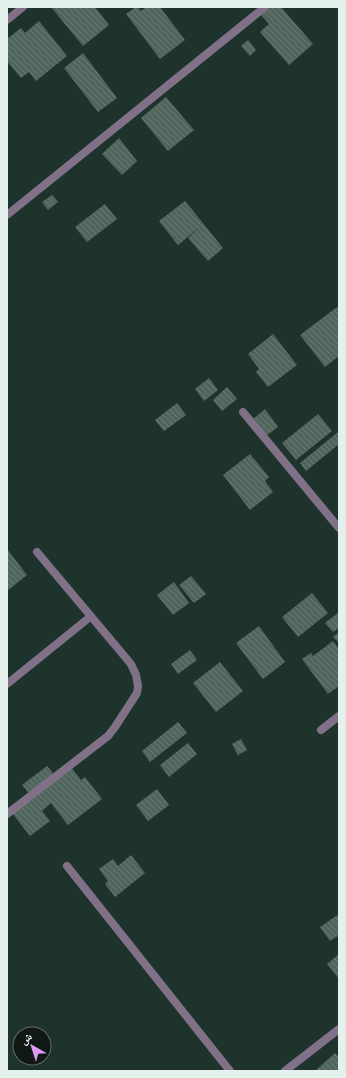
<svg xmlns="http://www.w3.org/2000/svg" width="346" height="1078" font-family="'Fira Sans','Noto Naskh Arabic',sans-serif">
<defs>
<pattern id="building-back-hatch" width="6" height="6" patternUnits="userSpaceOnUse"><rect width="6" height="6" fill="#50665d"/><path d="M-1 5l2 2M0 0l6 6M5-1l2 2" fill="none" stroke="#697c74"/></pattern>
</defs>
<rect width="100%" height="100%" fill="#1e332b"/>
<g fill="url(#building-back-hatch)">
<polygon points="51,7 95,7 109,25 83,46"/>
<polygon points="136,7 138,7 141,11 146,7 160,7 185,40 160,59 126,14"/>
<polygon points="270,7 281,7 313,44 289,65 260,32 269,24 261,15"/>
<polygon points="39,21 67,56 36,81 29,72 21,78 7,61 7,39 21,28 25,33"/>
<polygon points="248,40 256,50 250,56 241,46"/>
<polygon points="83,53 117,98 98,112 64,68"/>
<polygon points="166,97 194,130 168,151 141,118"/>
<polygon points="119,138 137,161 122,175 102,154"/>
<polygon points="52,195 58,202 48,210 42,202"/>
<polygon points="185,201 223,248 208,261 188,238 200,227 178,245 159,221"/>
<polygon points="105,204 117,219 87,242 75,227"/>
<polygon points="337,307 339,309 339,356 325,367 300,335"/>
<polygon points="273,334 297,365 268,387 256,372 259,369 248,354"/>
<polygon points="209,378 218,390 204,401 195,389"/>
<polygon points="227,387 237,399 222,411 213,400"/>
<polygon points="177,403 186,415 164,431 155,420"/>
<polygon points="265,409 278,427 266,436 253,419"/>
<polygon points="318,414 332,431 296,460 282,443"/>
<polygon points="338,432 339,444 306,471 300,463"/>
<polygon points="250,454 269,477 265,481 273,492 250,510 223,475"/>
<polygon points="7,549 27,575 7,591"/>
<polygon points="191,576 206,594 194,603 179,585"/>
<polygon points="174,582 189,603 173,615 157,595"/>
<polygon points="312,593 328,613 298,637 282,617"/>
<polygon points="339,612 339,628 333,632 325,623"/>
<polygon points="259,626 285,662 263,679 236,643"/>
<polygon points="339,632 339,643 333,637"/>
<polygon points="333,641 339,649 339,686 328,694 302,659 311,653 313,656"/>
<polygon points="190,650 197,660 178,674 171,664"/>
<polygon points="220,662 243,691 216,712 193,683"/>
<polygon points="178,722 187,733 150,762 142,751"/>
<polygon points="241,739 247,750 238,755 232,744"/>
<polygon points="188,743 197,754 169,777 160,765"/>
<polygon points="47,766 57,778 71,767 81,780 85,777 102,799 68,825 51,803 42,811 50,821 30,836 12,813 32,797 22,785"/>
<polygon points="157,789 169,805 148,821 136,805"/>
<polygon points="131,855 145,873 115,897 105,884 108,881 99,869 113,859 118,866"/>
<polygon points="339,914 339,935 330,941 320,927"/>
<polygon points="339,954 339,979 327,964"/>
<polygon points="335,1053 339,1057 339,1068 336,1071 315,1071"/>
</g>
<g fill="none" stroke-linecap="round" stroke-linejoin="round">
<g stroke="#817188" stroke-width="8">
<polyline points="7,20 23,7"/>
<polyline points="7,215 265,7"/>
<polyline points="243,412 339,528"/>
<polyline points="7,684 90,617"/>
<polyline points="321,730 339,716"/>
<polyline points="7,814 108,736 115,727 137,693 138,686 136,675 131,664 37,552"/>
<polyline points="67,866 230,1071"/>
<polyline points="285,1071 339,1029"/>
</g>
</g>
<rect width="346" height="1078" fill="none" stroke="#e4f1ec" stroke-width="16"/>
<g transform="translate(32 1046) rotate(321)"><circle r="19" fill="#0f1814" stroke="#646f6a"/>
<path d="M0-3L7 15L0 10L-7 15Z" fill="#db99f5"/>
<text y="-6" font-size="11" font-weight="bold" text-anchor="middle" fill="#e4f1ec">ش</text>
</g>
</svg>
